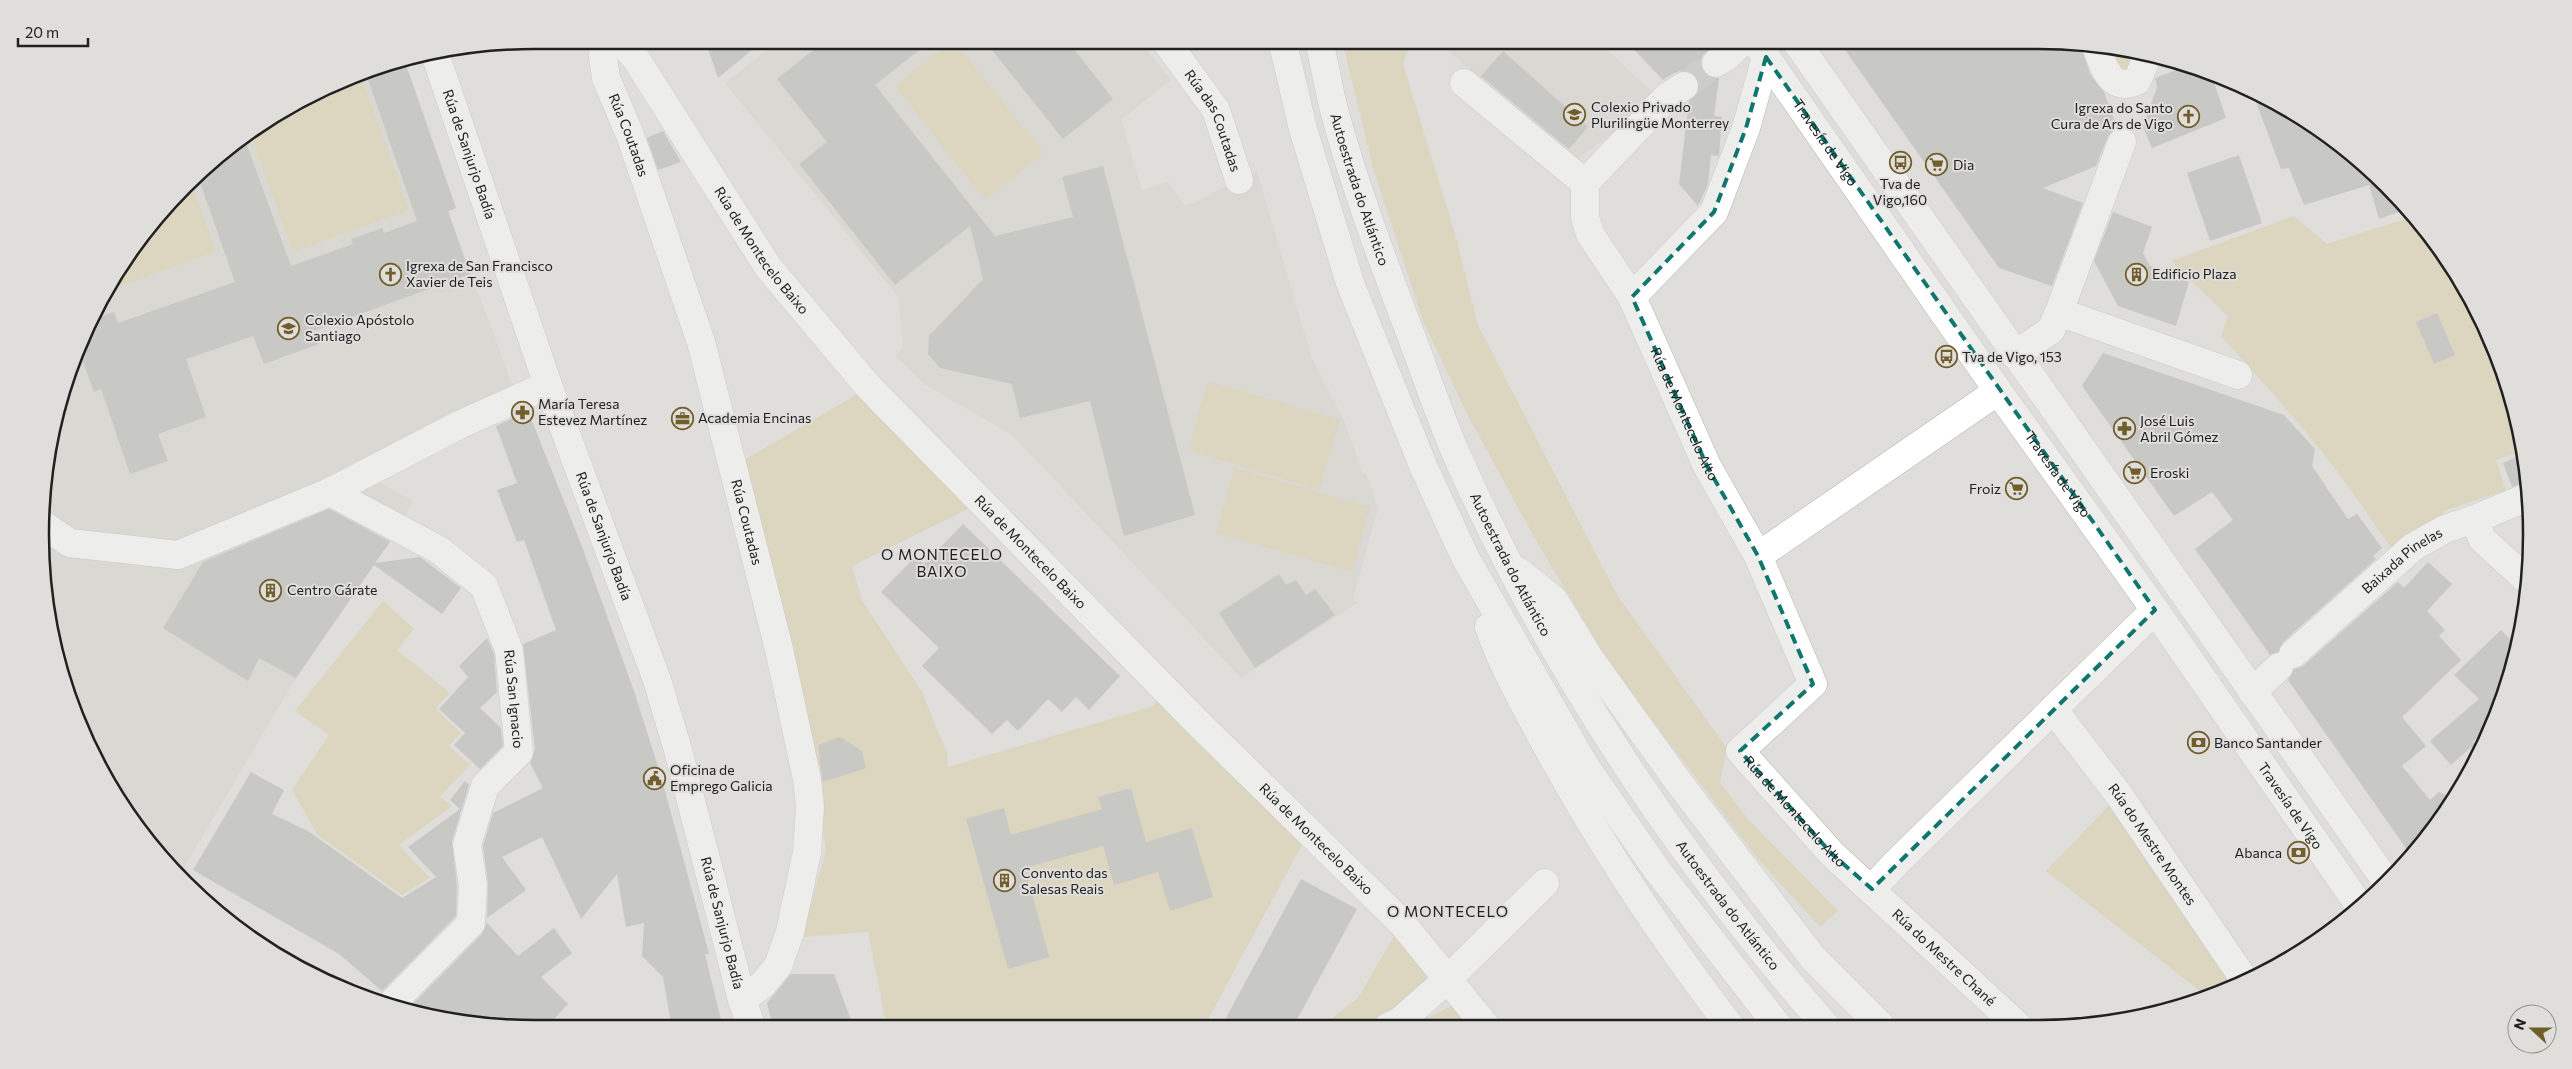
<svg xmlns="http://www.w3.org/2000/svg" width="2572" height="1069" font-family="Commissioner,sans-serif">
<rect width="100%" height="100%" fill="#dfdedb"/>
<g fill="#d5d1c7">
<polygon points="779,40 1139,40 1171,80 1121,120 1142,190 1168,182 1185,205 1194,203 1257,171 1311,356 1344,420 1363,473 1366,473 1378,509 1353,599 1359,602 1241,678 1012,435 924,384 895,355 903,347 898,297 725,83"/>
<polygon points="1436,40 1597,40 1653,93 1607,138 1572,162"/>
<polygon points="404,59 456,208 448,212 515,392 357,470 413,501 391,540 296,678 179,876 163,861 123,809 78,723 50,631 41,567 44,470 66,375 106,287 163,209 209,163 288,106 375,66"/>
</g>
<g fill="#d9c9a1">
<polygon points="953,40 1044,153 985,200 895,86"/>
<polygon points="1342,40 1411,40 1403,64 1456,237 1478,325 1617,595 1727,748 1720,783 1748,819 1838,911 1820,927 1758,859 1615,672 1538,544 1466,412 1423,321 1373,168"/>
<polygon points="2103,44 2141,53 2122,76"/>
<polygon points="360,73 409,210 293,252 250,133 288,106"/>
<polygon points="190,181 216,251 104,292 163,209"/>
<path d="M2294,216L2327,244L2414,216C2442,247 2474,298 2489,337L2483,340L2506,383L2515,406L2523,451L2496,460L2506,490L2443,511L2445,521L2394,551C2374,525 2356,496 2336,470C2300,423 2261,380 2221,336L2228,317L2171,261Z"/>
<polygon points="1208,381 1340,420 1319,490 1188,450"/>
<polygon points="861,392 972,507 852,566 862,600 922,692 947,753 948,767 1151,707 1161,698 1305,839 1204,1027 887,1028 868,932 802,937 826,850 806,712 744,460"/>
<polygon points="1234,468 1370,507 1352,572 1216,533"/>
<polygon points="383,601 414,629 397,650 450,693 435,709 461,733 449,746 470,765 440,797 452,806 399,845 430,878 402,895 318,835 292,790 329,735 295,711"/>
<polygon points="2119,795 2246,982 2209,998 2046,871"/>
<polygon points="1397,931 1437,978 1402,1010 1361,1027 1321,1027 1358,998"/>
<polygon points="1458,1003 1476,1026 1408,1027"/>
</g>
<g fill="#aeadaa">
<polygon points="705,40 764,40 718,78"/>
<polygon points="826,40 932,40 875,85 995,236 1073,217 1062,177 1103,166 1195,515 1124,536 1090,401 1020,418 1012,384 940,368 928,354 929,336 983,279 970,226 895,285 799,164 827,142 777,79"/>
<polygon points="984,40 1067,40 1113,99 1063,139"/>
<polygon points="1625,40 1708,40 1711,48 1703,55 1700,64 1703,71 1708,76 1719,78 1714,116 1722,117 1719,156 1711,155 1708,184 1698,206 1679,184 1689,101 1698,93 1700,85 1697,78 1692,72 1683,70 1674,73 1663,80"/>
<polygon points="1838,40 1947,40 1952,47 1963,40 2080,43 2090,74 2104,92 2117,128 2108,136 2096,166 2043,188 2083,203 2052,286 1999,268"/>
<polygon points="1503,51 1588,127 1569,149 1481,76"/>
<polygon points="404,59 456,208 448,211 470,274 314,331 319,344 264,364 253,336 186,359 206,417 158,434 168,461 130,474 101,389 94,392 78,348 92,320 114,312 118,323 235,282 197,174 209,163 244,137 291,266 353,244 351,239 382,228 384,233 417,221 365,71"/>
<polygon points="2190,65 2211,73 2226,118 2152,148 2143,127 2157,87 2155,78"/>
<polygon points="2252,91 2284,106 2363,163 2407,209 2379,219 2369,185 2304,205 2289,168 2281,169"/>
<polygon points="663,131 681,162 658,170 647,138"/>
<polygon points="2239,155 2262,223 2210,241 2187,173"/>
<polygon points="2113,212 2152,227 2143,253 2150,266 2189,282 2176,326 2118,306 2094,261"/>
<polygon points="2437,313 2455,355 2434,364 2416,322"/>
<polygon points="2103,353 2284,415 2315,449 2312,466 2348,519 2357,514 2382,548 2373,556 2376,559 2283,642 2278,652 2270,655 2195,549 2233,520 2212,492 2174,516 2082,386"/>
<polygon points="528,411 583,549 634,691 661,776 709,954 705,954 723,1028 672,1029 663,977 642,956 644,923 626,927 617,874 581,919 542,837 502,857 526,890 487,918 488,883 483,846 493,813 543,788 530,763 535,750 523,644 556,630 524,540 517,542 497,490 517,483 496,426"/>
<polygon points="2521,455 2527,481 2512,487 2503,463"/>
<polygon points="329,509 390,542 375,563 420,557 461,588 442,614 374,565 296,678 259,658 248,681 163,628 203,562"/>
<polygon points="963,524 1120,676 1089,710 1076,697 1062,712 1048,699 1018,731 1007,720 992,734 922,666 939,648 881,592 916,556 924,564"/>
<polygon points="2428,562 2452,584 2427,611 2445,630 2439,636 2461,660 2402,717 2426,746 2402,766 2430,800 2439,792 2454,798 2448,809 2410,854 2288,680 2294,669 2303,666 2398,582 2404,588"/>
<polygon points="1279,574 1286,585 1296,580 1306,595 1315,589 1335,615 1255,668 1219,613"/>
<polygon points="2501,630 2517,646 2506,693 2490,726 2473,742 2475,744 2451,765 2430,741 2479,699 2454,675"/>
<polygon points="487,638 494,654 497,692 480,708 501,728 503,746 480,769 454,745 465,733 439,709 468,677 459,666"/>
<polygon points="840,737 862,751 866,768 823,782 818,745"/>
<polygon points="251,772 284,790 272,814 308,831 402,898 436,877 408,847 460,809 450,800 465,781 469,785 452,841 457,886 456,916 382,991 339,954 193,870"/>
<polygon points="1131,788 1146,842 1192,828 1213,897 1170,911 1158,872 1114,885 1103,846 1025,868 1049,957 1008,969 966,819 1004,808 1011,835 1102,809 1098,797"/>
<polygon points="1301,879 1357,909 1293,1027 1221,1027"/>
<polygon points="487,923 518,956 554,928 572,953 541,977 568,1004 545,1029 470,1025 408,1009 482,934"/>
<polygon points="791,974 834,974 854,1028 773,1028 767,1003"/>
</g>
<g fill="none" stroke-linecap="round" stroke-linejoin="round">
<polyline stroke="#b9b8b6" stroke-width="28" stroke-dasharray="28 14" stroke-linecap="butt" points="1684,86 1716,63"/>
<defs>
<g id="minor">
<path id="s1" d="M606,40L603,56L606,78L630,135L701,342L779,649L807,779L810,807L807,852L790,932L778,966L762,985L742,1000"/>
<path id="s2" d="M620,40L636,59L768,267L867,385L1196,721L1401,922L1486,1026"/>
<path id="s3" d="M1165,40L1216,110L1239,180"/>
<path d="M2095,44C2104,65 2108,93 2137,81L2148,55"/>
<path id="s4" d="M1766,57L1746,128L1714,212L1632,297L1707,466L1758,556L1813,684L1740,751L1832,854L2017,1025"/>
<polyline points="1716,63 1726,57 1744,40"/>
<polyline points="1464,83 1585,183"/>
<polyline points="1632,297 1590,234 1585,217 1585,183 1668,96 1684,86"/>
<polyline points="2059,312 2122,142"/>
<polyline points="2015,355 2051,330 2059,312 2238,375"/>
<path id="s5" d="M330,492L439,550L484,586L509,650L519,752L485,786L467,845L473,885L471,923L389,1006"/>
<polyline points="2475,519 2482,539 2528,581"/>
<polyline points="42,524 70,543 178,555 330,492 461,424 548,385"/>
<polyline points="1758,556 1998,391"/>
<path id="s6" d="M2293,654L2413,547L2445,529L2475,519L2530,496"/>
<polyline points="2252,692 2279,667"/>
<path id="s7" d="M2053,709L2119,795L2246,982"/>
<polyline points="1872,889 1896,863 2155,610"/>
<polyline points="1388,1027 1400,1021 1448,979 1545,883"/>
</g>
<g id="major">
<path id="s8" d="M1754,40L1998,391L2155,610L2361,908"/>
<polyline points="1795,40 2386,881"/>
<path id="s9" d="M434,51L548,385L657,680L678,750L742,1000L752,1028"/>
</g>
<g id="highway">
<polyline points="1282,40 1303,129 1350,283 1424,468 1466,559 1585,766 1657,870 1778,1026"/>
<path id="s10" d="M1319,40C1325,66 1329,92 1336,117C1355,187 1383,262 1409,330C1425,372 1439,415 1457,456C1549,663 1676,855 1825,1025"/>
<polyline points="1518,571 1554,600 1590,659 1680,784 1813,958 1880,1025"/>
<path d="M1489,627C1503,668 1525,705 1545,743C1599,842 1661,936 1730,1026"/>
</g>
</defs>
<use href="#minor" stroke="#b7b5b2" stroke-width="29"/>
<use href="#major" stroke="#b7b5b2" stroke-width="29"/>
<use href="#highway" stroke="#b7b5b2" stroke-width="29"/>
<use href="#minor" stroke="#fff" stroke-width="28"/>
<use href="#major" stroke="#fff" stroke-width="28"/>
<use href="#highway" stroke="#fff" stroke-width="28"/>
</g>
<path d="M0 0H2572V1069H0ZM1766,57L2155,610L1872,889L1832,854L1740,751L1813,684L1758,556L1707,466L1632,297L1714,212L1746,128Z" fill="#dfdedb" fill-opacity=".55" fill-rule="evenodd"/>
<path fill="none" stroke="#0f766e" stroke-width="4" stroke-dasharray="10 6" stroke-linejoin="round" d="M1766,57L2155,610L1872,889L1832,854L1740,751L1813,684L1758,556L1707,466L1632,297L1714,212L1746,128Z"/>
<defs>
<symbol id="school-ring" viewBox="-11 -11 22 22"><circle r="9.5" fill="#dfdedb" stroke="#725e2d" stroke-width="1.5"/><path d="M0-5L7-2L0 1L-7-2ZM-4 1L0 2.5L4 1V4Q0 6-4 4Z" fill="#725e2d"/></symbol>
<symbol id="church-ring" viewBox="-11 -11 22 22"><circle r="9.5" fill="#dfdedb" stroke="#725e2d" stroke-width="1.5"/><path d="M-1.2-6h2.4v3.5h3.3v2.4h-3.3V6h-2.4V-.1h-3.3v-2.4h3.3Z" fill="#725e2d"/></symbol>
<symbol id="bus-ring" viewBox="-11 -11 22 22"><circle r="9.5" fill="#dfdedb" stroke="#725e2d" stroke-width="1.5"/><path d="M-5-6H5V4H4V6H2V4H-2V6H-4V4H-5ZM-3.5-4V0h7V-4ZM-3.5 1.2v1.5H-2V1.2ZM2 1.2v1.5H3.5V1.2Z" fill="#725e2d"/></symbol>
<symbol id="supermarket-ring" viewBox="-11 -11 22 22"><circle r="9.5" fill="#dfdedb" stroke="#725e2d" stroke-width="1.5"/><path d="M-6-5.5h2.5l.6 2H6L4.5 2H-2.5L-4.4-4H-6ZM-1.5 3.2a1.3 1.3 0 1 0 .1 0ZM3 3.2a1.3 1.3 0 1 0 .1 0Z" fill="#725e2d"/></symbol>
<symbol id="building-ring" viewBox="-11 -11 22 22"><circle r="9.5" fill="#dfdedb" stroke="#725e2d" stroke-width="1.5"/><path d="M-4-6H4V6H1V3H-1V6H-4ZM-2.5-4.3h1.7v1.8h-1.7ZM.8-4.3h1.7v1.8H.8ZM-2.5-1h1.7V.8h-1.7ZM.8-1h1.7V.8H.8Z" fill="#725e2d"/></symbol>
<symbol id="pharmacy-ring" viewBox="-11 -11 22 22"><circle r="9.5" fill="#dfdedb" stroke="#725e2d" stroke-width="1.5"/><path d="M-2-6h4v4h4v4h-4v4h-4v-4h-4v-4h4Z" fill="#725e2d"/></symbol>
<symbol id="office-ring" viewBox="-11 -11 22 22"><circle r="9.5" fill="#dfdedb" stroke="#725e2d" stroke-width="1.5"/><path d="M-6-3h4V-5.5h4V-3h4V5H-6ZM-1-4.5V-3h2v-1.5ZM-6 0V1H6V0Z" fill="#725e2d"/></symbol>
<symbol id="bank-ring" viewBox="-11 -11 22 22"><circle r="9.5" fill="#dfdedb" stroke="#725e2d" stroke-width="1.5"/><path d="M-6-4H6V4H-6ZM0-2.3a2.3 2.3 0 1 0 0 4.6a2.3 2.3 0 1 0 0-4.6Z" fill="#725e2d"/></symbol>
<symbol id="civic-ring" viewBox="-11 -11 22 22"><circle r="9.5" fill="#dfdedb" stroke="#725e2d" stroke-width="1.5"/><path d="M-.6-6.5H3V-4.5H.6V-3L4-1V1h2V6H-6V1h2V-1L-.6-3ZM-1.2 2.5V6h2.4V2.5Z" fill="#725e2d"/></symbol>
</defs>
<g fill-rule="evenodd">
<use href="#school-ring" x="1562" y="102" width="25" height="25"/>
<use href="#church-ring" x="2176" y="104" width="25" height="25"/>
<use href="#bus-ring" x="1888" y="150" width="25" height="25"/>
<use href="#supermarket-ring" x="1924" y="152" width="25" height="25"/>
<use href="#church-ring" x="378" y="262" width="25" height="25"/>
<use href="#building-ring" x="2124" y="262" width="25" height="25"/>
<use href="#school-ring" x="276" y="316" width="25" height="25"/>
<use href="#bus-ring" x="1934" y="344" width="25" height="25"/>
<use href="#pharmacy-ring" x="510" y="400" width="25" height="25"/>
<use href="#office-ring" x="670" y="406" width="25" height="25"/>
<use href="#pharmacy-ring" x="2112" y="416" width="25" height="25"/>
<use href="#supermarket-ring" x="2122" y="460" width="25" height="25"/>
<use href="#supermarket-ring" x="2004" y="476" width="25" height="25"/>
<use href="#building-ring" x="258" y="578" width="25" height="25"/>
<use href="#bank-ring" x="2186" y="730" width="25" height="25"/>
<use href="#civic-ring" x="642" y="766" width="25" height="25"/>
<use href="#bank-ring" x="2286" y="840" width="25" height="25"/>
<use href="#building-ring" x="992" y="868" width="25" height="25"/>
</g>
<g text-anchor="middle" stroke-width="4" stroke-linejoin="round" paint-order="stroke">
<g font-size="14" fill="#212120" stroke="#dfdedb" text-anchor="start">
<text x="1591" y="112">Colexio Privado<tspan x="1591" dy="16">Plurilingüe Monterrey</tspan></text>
<text x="2173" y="113" text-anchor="end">Igrexa do Santo<tspan x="2173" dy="16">Cura de Ars de Vigo</tspan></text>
<text x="1953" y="170">Dia</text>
<text x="1900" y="189" text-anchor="middle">Tva de<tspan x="1900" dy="16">Vigo,160</tspan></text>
<text x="406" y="271">Igrexa de San Francisco<tspan x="406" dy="16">Xavier de Teis</tspan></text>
<text x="2152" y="279">Edificio Plaza</text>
<text x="305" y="325">Colexio Apóstolo<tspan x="305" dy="16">Santiago</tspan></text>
<text x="1962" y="362">Tva de Vigo, 153</text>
<text x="538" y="409">María Teresa<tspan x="538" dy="16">Estevez Martínez</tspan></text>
<text x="698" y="423">Academia Encinas</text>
<text x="2140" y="426">José Luis<tspan x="2140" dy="16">Abril Gómez</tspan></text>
<text x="2150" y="478">Eroski</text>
<text x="2001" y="494" text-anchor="end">Froiz</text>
<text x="287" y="595">Centro Gárate</text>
<text x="2214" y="748">Banco Santander</text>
<text x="670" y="775">Oficina de<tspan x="670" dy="16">Emprego Galicia</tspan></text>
<text x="2282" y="858" text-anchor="end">Abanca</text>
<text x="1021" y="878">Convento das<tspan x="1021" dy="16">Salesas Reais</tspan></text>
</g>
<g font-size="14" fill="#212120" stroke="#dfdedb">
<text dy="5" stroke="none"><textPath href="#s3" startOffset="95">Rúa das Coutadas</textPath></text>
<text dy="5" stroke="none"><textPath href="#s1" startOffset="100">Rúa Coutadas</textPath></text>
<text dy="5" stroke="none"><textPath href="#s8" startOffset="125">Travesía de Vigo</textPath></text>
<text dy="5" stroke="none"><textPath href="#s9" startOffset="109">Rúa de Sanjurjo Badía</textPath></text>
<text dy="5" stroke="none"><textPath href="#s10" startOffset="155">Autoestrada do Atlántico</textPath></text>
<text dy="5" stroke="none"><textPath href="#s2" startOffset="254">Rúa de Montecelo Baixo</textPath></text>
<text dy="5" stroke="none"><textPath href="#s4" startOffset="410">Rúa de Montecelo Alto</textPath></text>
<text dy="5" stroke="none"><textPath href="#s8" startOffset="530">Travesía de Vigo</textPath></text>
<text dy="5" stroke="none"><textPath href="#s1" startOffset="505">Rúa Coutadas</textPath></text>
<text dy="5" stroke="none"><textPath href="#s9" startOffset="514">Rúa de Sanjurjo Badía</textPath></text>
<text dy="5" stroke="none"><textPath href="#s2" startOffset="659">Rúa de Montecelo Baixo</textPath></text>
<text dy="5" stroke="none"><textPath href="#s6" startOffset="144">Baixada Pinelas</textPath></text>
<text dy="5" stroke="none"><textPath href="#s10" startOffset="560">Autoestrada do Atlántico</textPath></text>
<text dy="5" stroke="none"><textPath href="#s5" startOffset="299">Rúa San Ignacio</textPath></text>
<text dy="5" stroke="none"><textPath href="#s8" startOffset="935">Travesía de Vigo</textPath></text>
<text dy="5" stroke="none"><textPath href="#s4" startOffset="890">Rúa de Montecelo Alto</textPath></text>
<text dy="5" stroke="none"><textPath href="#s2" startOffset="1064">Rúa de Montecelo Baixo</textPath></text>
<text dy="5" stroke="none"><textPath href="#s7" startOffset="168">Rúa do Mestre Montes</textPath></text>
<text dy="5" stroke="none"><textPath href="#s10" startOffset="965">Autoestrada do Atlántico</textPath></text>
<text dy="5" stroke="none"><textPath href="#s9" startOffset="919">Rúa de Sanjurjo Badía</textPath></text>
<text dy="5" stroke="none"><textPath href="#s4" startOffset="1099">Rúa do Mestre Chané</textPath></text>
</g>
<g font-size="15" letter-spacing="1" fill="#212120" stroke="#dfdedb">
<text x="942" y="560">O MONTECELO<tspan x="942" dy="17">BAIXO</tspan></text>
<text x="1448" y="917">O MONTECELO</text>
</g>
</g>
<path d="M0 0H2572V1069H0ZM534 49H2038A485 485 0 0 1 2523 534V535A485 485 0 0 1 2038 1020H534A485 485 0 0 1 49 535V534A485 485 0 0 1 534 49Z" fill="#dfdedb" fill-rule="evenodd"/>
<path fill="none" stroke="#212120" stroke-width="2.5" d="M534 49H2038A485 485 0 0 1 2523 534V535A485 485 0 0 1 2038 1020H534A485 485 0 0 1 49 535V534A485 485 0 0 1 534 49Z"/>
<g transform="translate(2532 1029) rotate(291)"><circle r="24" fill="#dfdedb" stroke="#939290"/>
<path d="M0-4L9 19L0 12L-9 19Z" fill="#725e2d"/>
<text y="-8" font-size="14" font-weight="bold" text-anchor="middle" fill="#212120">N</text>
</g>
<path d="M18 38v8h70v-8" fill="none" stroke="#212120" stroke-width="2.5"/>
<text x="25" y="38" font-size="15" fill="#212120" stroke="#dfdedb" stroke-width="4" paint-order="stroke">20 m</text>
</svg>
